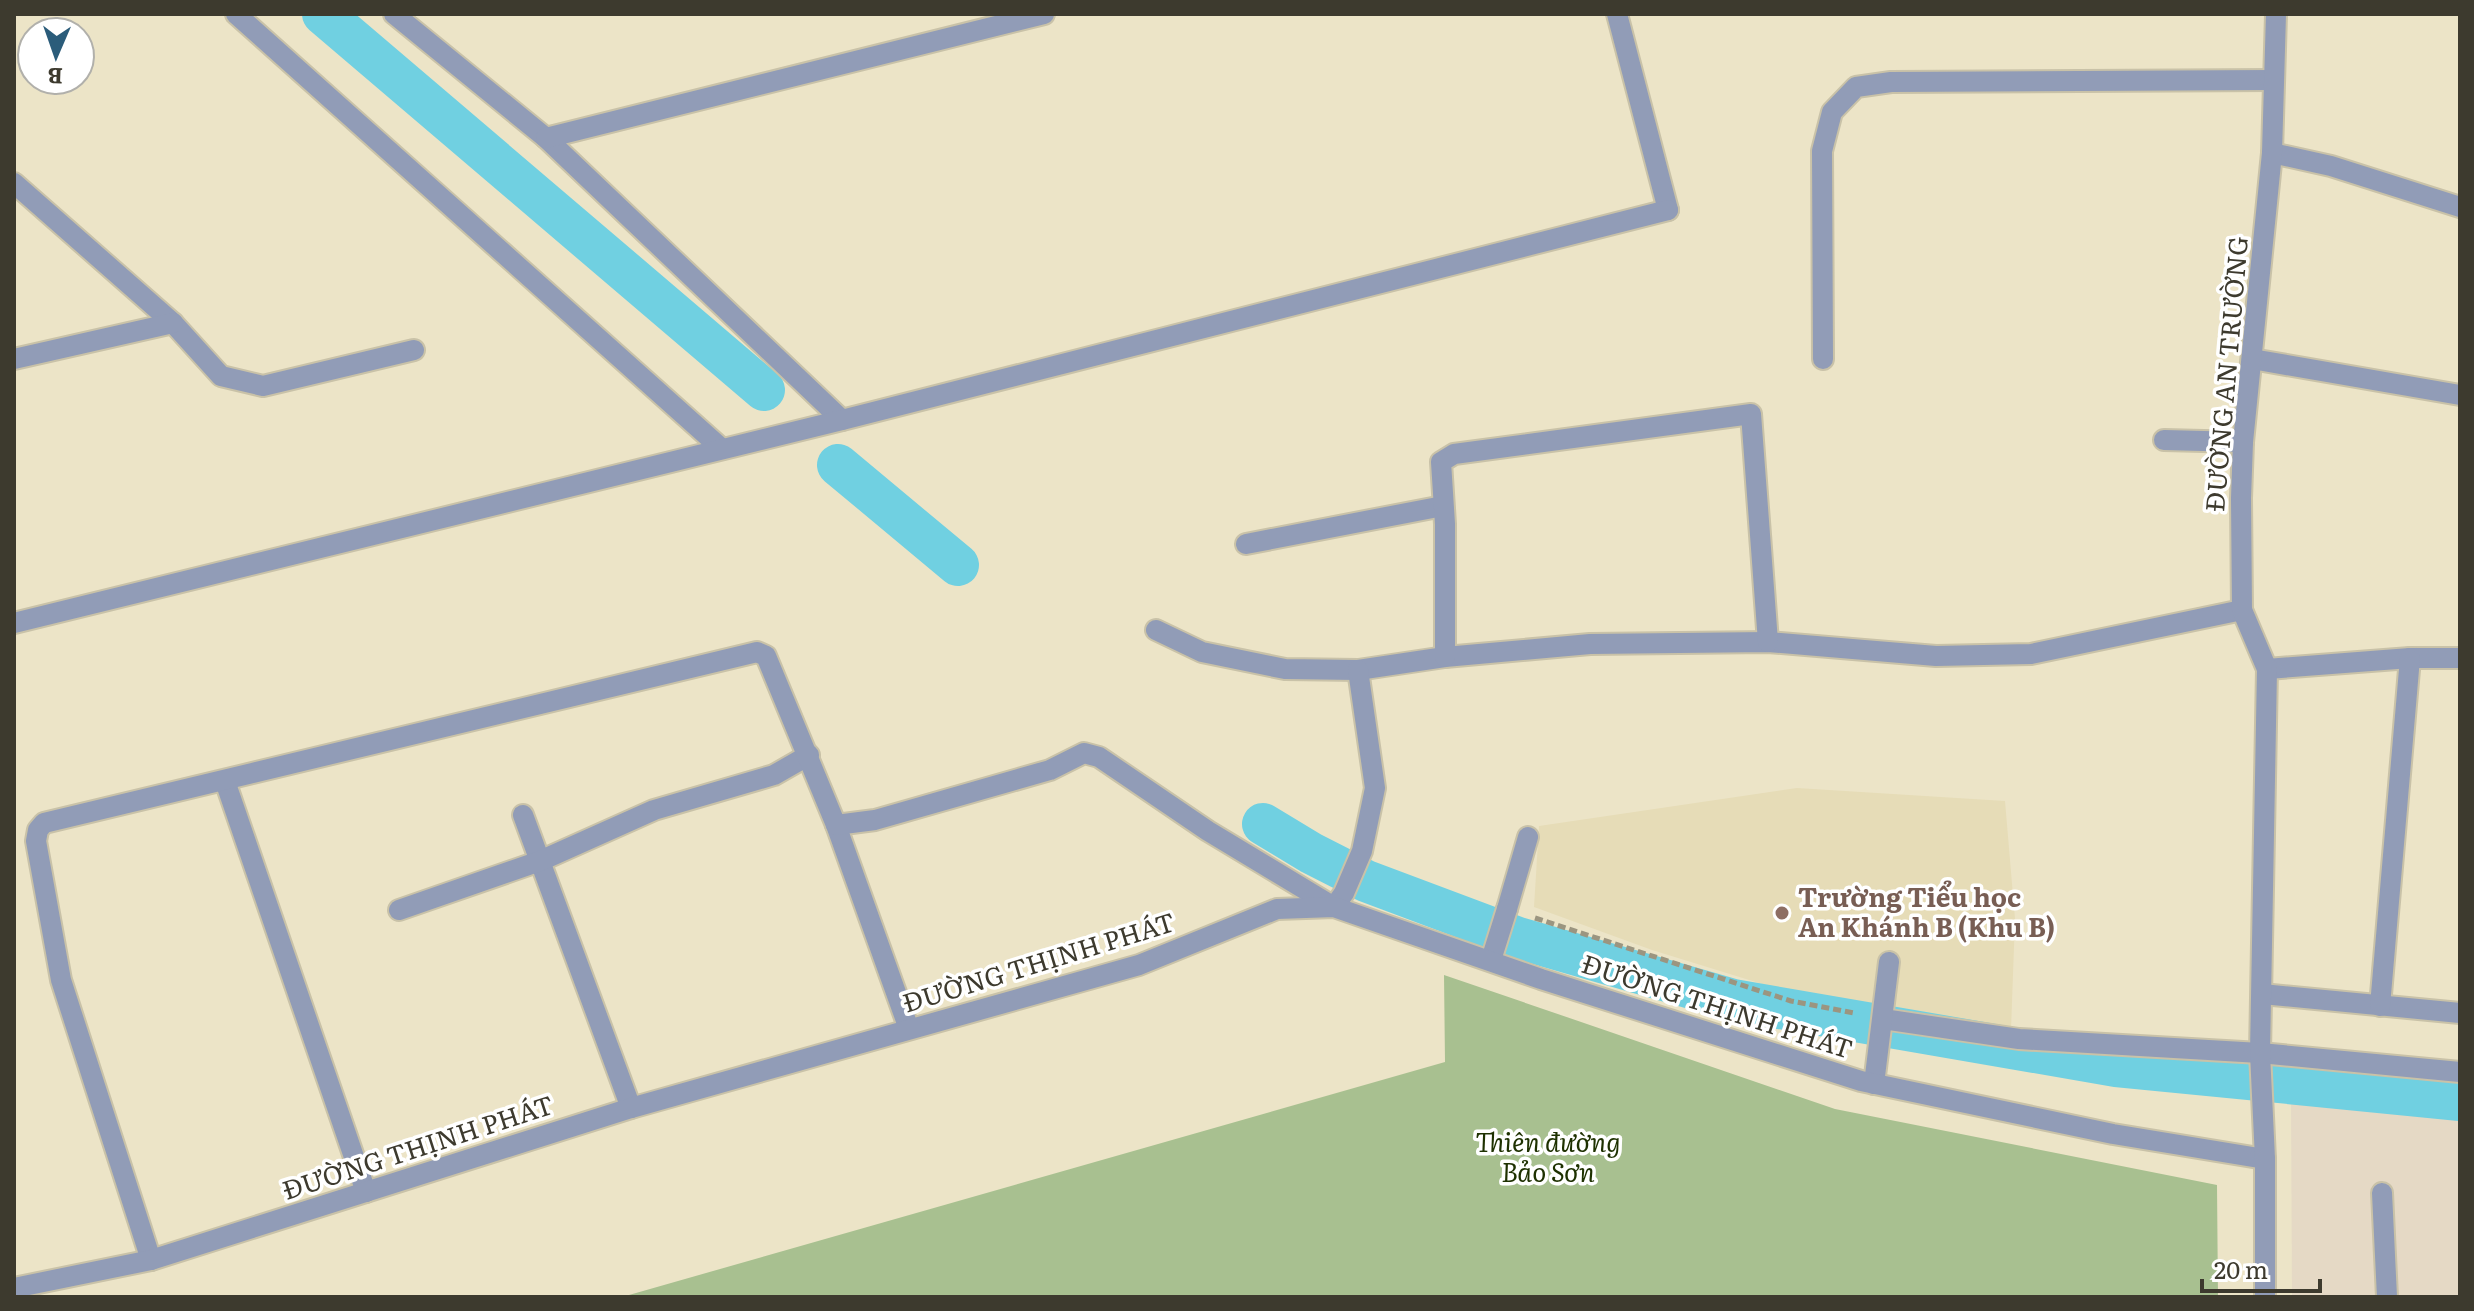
<svg xmlns="http://www.w3.org/2000/svg" width="2474" height="1311" font-family="Literata,serif">
<rect width="100%" height="100%" fill="#ece4c7"/>
<polygon fill="#e6dcb7" points="1797,788 2005,801 2015,919 2011,1030 1795,994 1652,950 1534,907 1539,826"/>
<polygon fill="#e5d9c5" points="2291,1099 2460,1116 2460,1297 2292,1297"/>
<polygon fill="#a8c090" points="1444,975 1835,1109 2217,1185 2218,1297 622,1297 1445,1062"/>
<g fill="none" stroke-linecap="round" stroke-linejoin="round">
<g stroke="#70d0e1" stroke-width="42">
<polyline points="323,14 764,390"/>
<polyline points="838,465 958,565"/>
<polyline points="1263,824 1311,853 1366,881 1518,938 1733,1000 2116,1066 2460,1100"/>
</g>
<defs>
<g id="service">
<polyline points="236,14 722,449"/>
<polyline points="394,14 546,138 842,420"/>
<polyline points="1617,14 1668,210"/>
<polyline points="546,138 1044,14"/>
<polyline points="2272,153 2331,166 2460,207"/>
<polyline points="14,183 173,323 221,376 263,386 414,350"/>
<polyline points="14,359 173,323"/>
<polyline points="1823,359 1822,151 1832,112 1856,87 1891,82 2273,80"/>
<polyline points="1246,544 1443,506"/>
<polyline points="1156,630 1202,652 1285,669 1358,670 1445,657 1590,644 1768,642 1936,656 2031,654 2242,610"/>
<polyline points="1445,657 1445,524 1441,462 1454,454 1751,414 1768,642"/>
<polyline points="2267,669 2410,658 2460,658"/>
<polyline points="225,781 366,1192"/>
<polyline points="523,815 631,1108"/>
<polyline points="836,825 909,1029"/>
<polyline points="1507,909 1528,837"/>
<polyline points="399,910 540,861 654,810 774,775 809,755"/>
<polyline points="2262,994 2460,1013"/>
<polyline points="2380,1006 2410,658"/>
<polyline points="1883,1019 2019,1039 2260,1053 2460,1072"/>
<polyline points="1874,1084 1889,962"/>
<polyline points="2382,1193 2387,1297"/>
<polyline points="151,1260 61,980 36,841 38,830 44,823 757,652 766,656 836,825 875,820 1050,770 1084,753 1099,757 1208,831 1334,907 1344,893 1362,851 1375,788 1358,670"/>
</g>
<g id="minor">
<polyline points="2252,359 2460,395"/>
<polyline points="2164,440 2243,442"/>
<polyline points="14,623 842,420 1668,210"/>
<polyline points="1491,960 1507,909"/>
<polyline points="14,1288 151,1260 631,1108 1139,965 1277,909 1334,907 1541,979 1861,1081 2113,1134 2265,1159"/>
<polyline points="2265,1297 2265,1159 2260,1053 2267,669 2242,610 2241,498 2243,442 2272,153 2276,14"/>
</g>
</defs>
<use href="#service" stroke="#c9c2a8" stroke-width="24"/>
<use href="#minor" stroke="#c9c2a8" stroke-width="24"/>
<polyline stroke="#9b9580" stroke-width="5" stroke-dasharray="8 4" stroke-linecap="butt" points="1535,918 1791,1001 1854,1013"/>
<use href="#service" stroke="#919cb7" stroke-width="20"/>
<use href="#minor" stroke="#919cb7" stroke-width="20"/>
</g>
<circle fill="#8d6e63" stroke="#fff" stroke-width="3" cx="1782" cy="913" r="8"/>
<g text-anchor="middle" stroke-width="7" stroke-linejoin="round" paint-order="stroke">
<g font-size="26" fill="#3d3a2e" stroke="#fff">
<text transform="translate(2227 374) rotate(-85)" y="9">ĐƯỜNG AN TRƯỜNG</text>
<text transform="translate(1039 963) rotate(-17)" y="9">ĐƯỜNG THỊNH PHÁT</text>
<text transform="translate(1717 1007) rotate(18)" y="9">ĐƯỜNG THỊNH PHÁT</text>
<text transform="translate(418 1148) rotate(-18)" y="9">ĐƯỜNG THỊNH PHÁT</text>
</g>
<g font-size="26" font-weight="bold" fill="#785e54" stroke="#fff" text-anchor="start">
<text x="1798" y="907">Trường Tiểu học<tspan x="1798" dy="30">An Khánh B (Khu B)</tspan></text>
</g>
<g font-size="26" font-style="italic" fill="#1e3101" stroke="#fff">
<text x="1548" y="1152">Thiên đường<tspan x="1548" dy="30">Bảo Sơn</tspan></text>
</g>
</g>
<rect width="2474" height="1311" fill="none" stroke="#3d3a2e" stroke-width="32"/>
<g transform="translate(56 56) rotate(182)"><circle r="38" fill="#ffffff" stroke="#b1b0ab" stroke-width="2"/>
<path d="M0-6L14 30L0 20L-14 30Z" fill="#2b5c7a"/>
<text y="-12" font-size="22" font-weight="bold" text-anchor="middle" fill="#3d3a2e">B</text>
</g>
<path d="M2202 1279v12h118v-12" fill="none" stroke="#3d3a2e" stroke-width="4"/>
<text x="2214" y="1279" font-size="24" fill="#3d3a2e" stroke="#ffffff" stroke-width="6" paint-order="stroke">20 m</text>
</svg>
